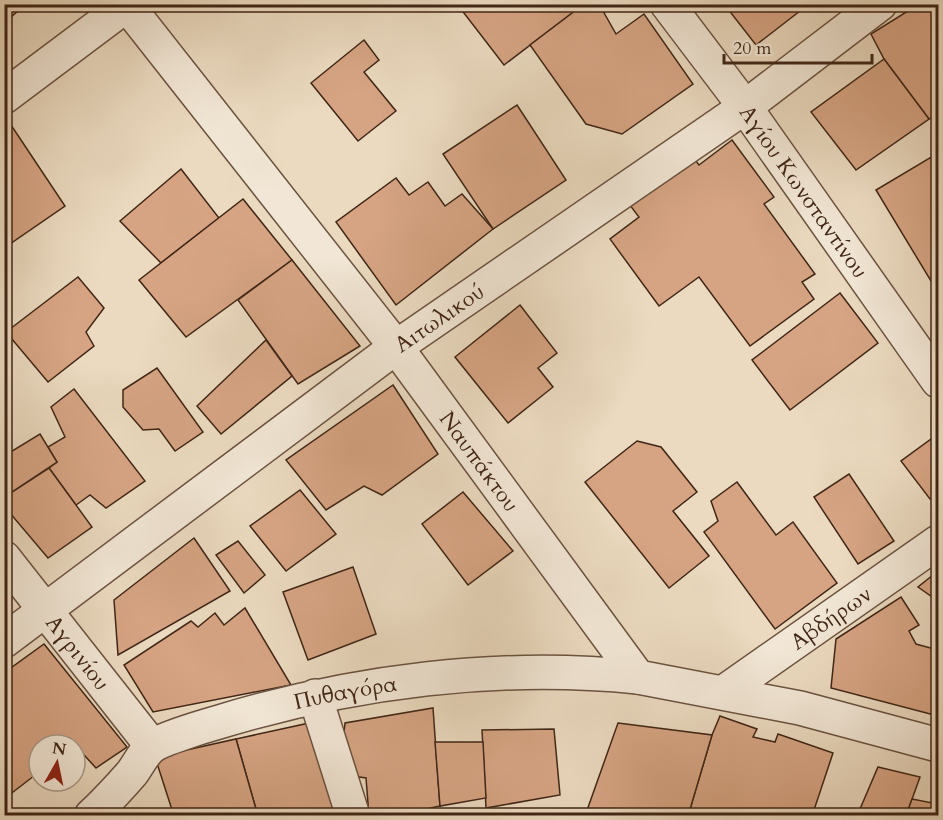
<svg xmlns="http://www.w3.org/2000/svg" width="943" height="820" font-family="Cardo,serif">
<rect width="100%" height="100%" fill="#ebdac0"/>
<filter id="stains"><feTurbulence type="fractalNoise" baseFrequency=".00333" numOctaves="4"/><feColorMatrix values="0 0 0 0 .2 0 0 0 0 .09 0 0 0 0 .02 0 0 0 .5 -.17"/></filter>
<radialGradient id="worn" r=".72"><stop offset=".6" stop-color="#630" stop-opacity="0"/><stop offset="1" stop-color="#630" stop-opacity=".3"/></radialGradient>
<g fill="#d6a483" stroke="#402616" stroke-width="1.5">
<polygon points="4,4 26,4 4,23"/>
<polygon points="457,4 584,4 504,65"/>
<polygon points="584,4 599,4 616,34 644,14 693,84 622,134 586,124 530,45"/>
<polygon points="724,4 809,4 756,45"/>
<polygon points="919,4 927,4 938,22 938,113 929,119 884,59 871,34"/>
<polygon points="927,4 938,4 938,22"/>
<polygon points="364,40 379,60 364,72 396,111 358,141 311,83"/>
<polygon points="884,59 929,119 856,170 811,112"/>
<polygon points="517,105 566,180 493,229 443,154"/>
<polygon points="11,125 65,206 4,248 4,128"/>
<polygon points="732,140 774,197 764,204 815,274 802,282 814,299 750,346 699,277 659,306 610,239 639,217 629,204 693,157 699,165"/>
<polygon points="938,153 938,277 931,281 876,190"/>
<polygon points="181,169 219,218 161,263 120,221"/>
<polygon points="396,178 409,195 428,182 445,206 462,194 493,229 396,305 336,222"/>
<polygon points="243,199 292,260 186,337 139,280"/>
<polygon points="292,260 360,346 298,384 238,300"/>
<polygon points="78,277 104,308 86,332 94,346 48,382 6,332"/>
<polygon points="840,293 878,343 790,410 752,360"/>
<polygon points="520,305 557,353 538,368 553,387 508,423 455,357"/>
<polygon points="266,340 292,376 221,434 197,406"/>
<polygon points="157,368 203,432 175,451 159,429 143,430 123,407 123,390"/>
<polygon points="393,385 438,454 382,495 364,486 326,510 286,460"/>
<polygon points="74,389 145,481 106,508 90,495 76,505 49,468 57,462 48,447 65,437 51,407"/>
<polygon points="40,434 57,462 9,494 4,489 4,456"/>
<polygon points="938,434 938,493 930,499 901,461"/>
<polygon points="637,441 661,447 697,492 673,511 709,556 669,588 585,482"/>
<polygon points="49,468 92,527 48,558 4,506 4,499 9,494"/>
<polygon points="849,474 894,541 858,564 814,497"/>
<polygon points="737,482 776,535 793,522 837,583 775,629 704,532 718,521 711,501"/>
<polygon points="300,490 336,534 286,571 250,526"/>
<polygon points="463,492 513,551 468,585 422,524"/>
<polygon points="194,538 230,591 118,655 114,600"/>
<polygon points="238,541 265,575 244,593 216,555"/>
<polygon points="353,567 376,634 308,660 283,592"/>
<polygon points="938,571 938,601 918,587"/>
<polygon points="901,597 919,625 909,631 916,644 938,650 938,716 831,688 836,639"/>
<polygon points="245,608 291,685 153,712 124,665 191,621 198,627 215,613 224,625"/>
<polygon points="44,644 127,747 96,768 74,744 39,745 39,772 4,799 4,673"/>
<polygon points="433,708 440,806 426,809 428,816 369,816 366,778 352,776 342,753 345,723"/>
<polygon points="720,716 757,729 753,737 775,742 778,734 833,753 812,816 688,816 712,735"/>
<polygon points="314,722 342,816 258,816 236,739"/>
<polygon points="618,723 712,735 688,816 585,816"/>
<polygon points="554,729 560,795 486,808 482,730"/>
<polygon points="236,739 258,816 174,816 155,757"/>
<polygon points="435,742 483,742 486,798 440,806"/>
<polygon points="878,767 920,777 906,816 857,816"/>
<polygon points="912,799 938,804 938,816 906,816"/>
</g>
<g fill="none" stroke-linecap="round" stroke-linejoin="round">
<defs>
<g id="minor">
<path id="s1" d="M126,4L396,347L638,677L800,708L938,745"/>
<path id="s2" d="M667,4L745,107L938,381"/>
<polyline points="4,97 128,4"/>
<path id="s3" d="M4,558L152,746"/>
<path id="s4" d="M4,641L396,347L745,107L880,4"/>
<path id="s5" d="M724,692L938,542"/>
<polyline points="315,696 353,816"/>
<path id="s6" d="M91,816C106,802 119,788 132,773C138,765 143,754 151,747C161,739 205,726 219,722C354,681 498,663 638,677"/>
</g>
</defs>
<use href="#minor" stroke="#6b5340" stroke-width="36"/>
<use href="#minor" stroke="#f2e7d6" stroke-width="33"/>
</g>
<g text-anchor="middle" stroke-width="5" stroke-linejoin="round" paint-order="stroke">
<g font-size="22" fill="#402616" stroke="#f2e7d6">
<text dy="8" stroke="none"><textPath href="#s2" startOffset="232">Αγίου Κωνσταντίνου</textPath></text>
<text dy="8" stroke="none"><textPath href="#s4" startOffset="542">Αιτωλικού</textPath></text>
<text dy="8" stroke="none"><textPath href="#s1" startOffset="578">Ναυπάκτου</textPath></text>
<text dy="8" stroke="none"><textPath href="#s5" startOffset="130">Αβδήρων</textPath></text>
<text dy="8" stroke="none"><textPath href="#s3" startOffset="120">Αγρινίου</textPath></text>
<text dy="8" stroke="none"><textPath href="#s6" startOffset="294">Πυθαγόρα</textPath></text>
</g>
</g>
<rect width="943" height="820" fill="none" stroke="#ebdac0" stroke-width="24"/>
<rect x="6" y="6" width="931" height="808" fill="none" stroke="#402616" stroke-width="3"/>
<rect x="12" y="12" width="919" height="796" fill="none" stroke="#402616" stroke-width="1.5"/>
<g transform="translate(57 763) rotate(9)"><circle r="28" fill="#f2e7d6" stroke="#ab9a89" stroke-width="1.5"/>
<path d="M0-4.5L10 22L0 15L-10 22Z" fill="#8f2418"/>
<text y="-9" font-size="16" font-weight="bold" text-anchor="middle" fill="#402616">N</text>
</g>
<path d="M724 54v9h148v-9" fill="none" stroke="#402616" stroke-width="3"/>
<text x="733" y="54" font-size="18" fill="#402616" stroke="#f2e7d6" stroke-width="4.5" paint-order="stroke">20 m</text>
<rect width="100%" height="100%" filter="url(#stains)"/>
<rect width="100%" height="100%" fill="url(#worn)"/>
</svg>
